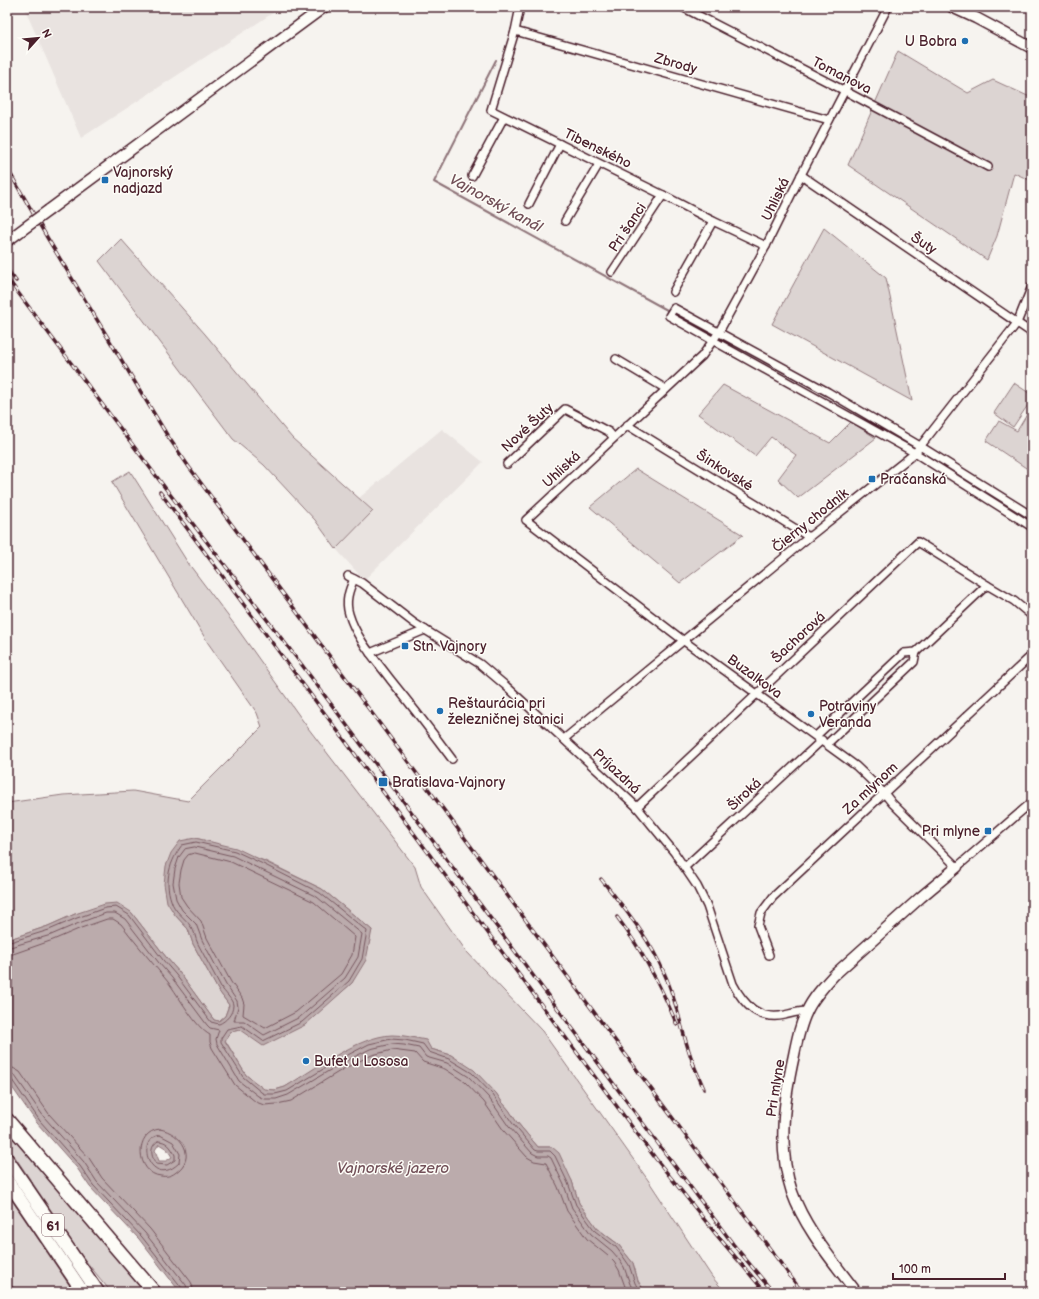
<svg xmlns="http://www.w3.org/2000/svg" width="1039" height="1299" font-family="'Balsamiq Sans',sans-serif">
<rect width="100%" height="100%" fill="#f6f3ef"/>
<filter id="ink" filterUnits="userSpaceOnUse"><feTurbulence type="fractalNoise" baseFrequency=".025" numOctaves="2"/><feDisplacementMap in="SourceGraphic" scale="8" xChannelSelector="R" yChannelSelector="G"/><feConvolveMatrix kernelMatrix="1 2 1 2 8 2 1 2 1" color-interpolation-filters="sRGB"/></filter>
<g filter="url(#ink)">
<g fill="#e9e3e0">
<polygon points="24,7 282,7 81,138"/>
<polygon points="442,429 483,462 364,580 336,549 373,511 359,498"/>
</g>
<g fill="#dcd4d2" stroke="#937a7e">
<polygon points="898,51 968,93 993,80 1032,98 1032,181 1014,173 997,236 987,260 848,165"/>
<polygon points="824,228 886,278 912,401 772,324"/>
<polygon points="121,239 205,334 292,438 373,511 336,549 315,520 264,465 233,439 99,261"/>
<polygon points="1014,383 1032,395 1032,399 1013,427 994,413"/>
<polygon points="723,385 830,443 851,422 876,438 798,498 778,479 796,455 771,437 755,456 698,414"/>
<polygon points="1032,406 1032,472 986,441 999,421 1017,431"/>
<polygon points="636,469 743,535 680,583 590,507"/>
<polygon points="130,471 188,563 234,624 308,728 415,867 421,887 466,951 542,1031 648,1180 712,1277 725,1292 645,1292 638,1281 633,1263 625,1253 618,1244 597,1228 579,1203 572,1181 552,1147 538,1147 516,1121 509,1110 502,1102 496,1093 451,1055 431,1049 367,1041 338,1055 285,1087 275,1090 264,1090 246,1075 225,1040 230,1032 240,1030 338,995 352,983 372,930 322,889 265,861 211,842 195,838 175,915 188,929 193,944 218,990 229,1005 225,1016 219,1021 214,1020 179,972 166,957 131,912 75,914 48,926 7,940 7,803 63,795 133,791 188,801 262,727 257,713 208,643 112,482"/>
<polygon points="7,1127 148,1292 111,1292 81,1255 7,1145"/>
<polygon points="7,1193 74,1292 22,1292 7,1284"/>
</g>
<path fill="#bbabac" stroke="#8e7378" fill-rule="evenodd" d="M195,838L236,848L322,889L372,930L366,960L352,983L305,1025L263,1046L240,1030L230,1032L225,1041L246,1075L264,1089L275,1090L285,1087C313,1070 359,1036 392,1035C404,1035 415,1038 426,1040L431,1049L451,1055L474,1070L496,1093L502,1102L509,1110L516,1121L538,1147H552L559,1153L572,1181L579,1203L597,1228L611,1239L618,1244L625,1253L633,1263L638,1281L645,1292H180L139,1239L90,1187L77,1168L37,1123L7,1080V940L48,926L75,914L105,904L117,903L131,912L166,957L179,972L214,1020L219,1021L225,1016L229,1005L218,990L193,944L188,929L175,915L167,902L164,884L166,866L171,853L180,841ZM159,1144L167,1149L172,1157L166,1161H159L155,1150Z"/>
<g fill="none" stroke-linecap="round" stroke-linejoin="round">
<g stroke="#77575f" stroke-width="1">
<polygon points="195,847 233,856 317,897 362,934 358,957 345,978 300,1017 264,1035 244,1021 234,1021 238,1007 237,1001 226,985 202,940 196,924 182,910 176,899 173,883 175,869 179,857 185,849"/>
<polygon points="195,853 231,862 314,902 355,937 352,955 341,974 296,1012 265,1028 243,1015 244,1004 242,998 231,982 207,938 201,921 187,906 181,897 179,883 181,870 184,860 188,855"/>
<path d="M7,943L49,930L77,918L105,908L116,907L129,915L163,960L176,975L211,1022L219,1024C226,1021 233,1014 233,1005C233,1000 224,992 221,987C213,973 206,958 198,944C195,938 195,931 191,927C185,917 174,912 171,900C164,880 170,861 182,845L196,842L235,851L263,864L320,893L367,931L362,959L349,981L302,1022L263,1041L242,1026L227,1029L221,1038V1042L243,1077L261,1092L264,1094H275L287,1091L340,1059L369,1044L391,1039L405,1040L423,1044L429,1052L449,1059L472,1073L493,1095L513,1124L535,1150L538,1151H550L555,1156L568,1183L576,1205L595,1231L616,1247L622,1255L629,1265L635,1283L640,1292"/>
<polyline points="7,948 51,935 79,923 106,913 115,913 125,919 159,963 172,978 207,1025 210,1028 219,1030 216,1039 217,1044 239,1081 258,1096 264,1099 276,1099 288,1095 342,1063 370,1049 392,1044 404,1045 419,1048 426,1057 447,1063 469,1077 489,1098 509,1127 532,1153 538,1156 548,1156 551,1158 564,1185 572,1208 591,1234 612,1251 618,1258 624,1267 630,1284 634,1292"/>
<path d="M7,954H13L53,940L81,928L107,919H113L121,924C136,944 152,962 168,982C179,996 195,1027 210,1035V1042L212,1048L235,1085L256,1102L264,1105L277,1104L291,1101L345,1068L372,1055L392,1050L415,1053L423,1062L445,1069L465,1082L484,1102L504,1131L527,1157L534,1161L546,1163L558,1187L567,1211L587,1239L608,1256L614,1262L619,1270L627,1292"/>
<polyline points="7,1067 13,1068 20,1072 49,1114 89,1158 102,1178 150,1229 191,1282 194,1292"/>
<polyline points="7,1073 11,1073 15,1076 44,1117 84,1162 97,1182 145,1233 186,1285 188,1292"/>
<polyline points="7,1078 12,1080 40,1121 80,1166 93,1185 142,1237 182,1288 183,1292"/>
<path d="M160,1129C182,1133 198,1158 175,1173C171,1176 166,1177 161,1176C136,1174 133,1131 160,1129Z"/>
<path d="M160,1135L173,1142L180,1154L179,1163C151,1190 133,1138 160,1135Z"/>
<path d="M158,1141C167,1141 171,1147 175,1155V1160L167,1165L156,1164C151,1156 149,1147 158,1141Z"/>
</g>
<g stroke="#8e7378" stroke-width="2">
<polyline points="496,60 434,182 667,310"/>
<polyline points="675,314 710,333"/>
</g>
<defs>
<g id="street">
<polyline points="520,7 515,31 491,110 663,195 713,221 766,246"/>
<polyline points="682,7 849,93 988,167"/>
<polyline points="888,7 801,175 766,246 719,332 702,356 526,520 684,641 856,766 884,793 892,803 957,867 1032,802"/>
<polyline points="515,31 829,120"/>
<polyline points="801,175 1032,333"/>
<polyline points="472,176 504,117"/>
<polyline points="529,204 560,144"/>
<polyline points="565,221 599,164"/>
<polyline points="612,272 663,195"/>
<polyline points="673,292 713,221"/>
<polyline points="616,359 666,389"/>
<polyline points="627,425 809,537"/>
<polyline points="507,464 565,409 609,432 613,437"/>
<polyline points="1032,516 920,446 828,392 674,308 669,316 915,453 1032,527"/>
<path d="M348,576L362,583L414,623L480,664L506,686L637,807L674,852L697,886L707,906L733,984C744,1005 759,1021 785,1015C793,1013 799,1011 807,1011"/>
<path d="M354,579C349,590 345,601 349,614C356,638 375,659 390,679C411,705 432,732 452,759"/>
<polyline points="370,653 425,630"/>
<polyline points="816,736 904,653 916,652 987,585 1014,601 1032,616"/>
<polyline points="564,739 809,537 915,453 1017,323 1032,286"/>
<polyline points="827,744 914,662 916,652"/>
<polyline points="637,807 918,542 987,585"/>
<polyline points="685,867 822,740"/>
<polyline points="769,955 758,926 761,913 773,897 1032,655"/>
</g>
<g id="secondary">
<polyline points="952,7 976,18 1032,48"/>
<polyline points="49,210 324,7"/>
<path d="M856,1292C833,1261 805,1229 792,1192C777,1147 784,1100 794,1055C797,1040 800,1025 807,1011C813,998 824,986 834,975L921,897L957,867"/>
</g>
<g id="primary">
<polyline points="7,1159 98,1292"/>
<polyline points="7,1180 83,1292"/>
</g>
<polyline id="highway" points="7,1120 154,1292"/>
</defs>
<use href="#street" stroke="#4a1f2b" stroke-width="10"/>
<use href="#secondary" stroke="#4a1f2b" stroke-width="13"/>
<use href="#primary" stroke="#4a1f2b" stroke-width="15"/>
<use href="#highway" stroke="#4a1f2b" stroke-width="16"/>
<use href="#street" stroke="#fdfcf7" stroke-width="7"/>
<use href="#secondary" stroke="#fdfcf7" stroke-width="10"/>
<use href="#primary" stroke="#fdfcf7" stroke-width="12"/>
<use href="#highway" stroke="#fdfcf7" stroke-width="13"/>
<defs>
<g id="rail">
<polyline points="7,168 48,239 167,435 189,467 802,1292"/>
<polyline points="7,269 16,281"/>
<polyline points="7,278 169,493 302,665 683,1177 733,1244 773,1292"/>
<polyline points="160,492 656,1159 715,1233 765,1292"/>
<path d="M601,879C625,909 650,939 665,975C678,1004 682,1036 694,1065"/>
<path d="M617,917C642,950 661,986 677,1025"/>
<polyline points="692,1061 704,1089"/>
</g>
</defs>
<use href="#rail" stroke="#4a1f2b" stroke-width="3.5"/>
<use href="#rail" stroke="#fdfcf7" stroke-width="2" stroke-dasharray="6" stroke-linecap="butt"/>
<defs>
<polyline id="secondary-bridge" points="7,241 49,210"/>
</defs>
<use href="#secondary-bridge" stroke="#4a1f2b" stroke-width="13" stroke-linecap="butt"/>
<use href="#secondary-bridge" stroke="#fdfcf7" stroke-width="10"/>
</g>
</g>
<g fill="#1f6fb2" stroke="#fdfcf7" stroke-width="1.5">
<circle cx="965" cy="41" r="4"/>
<rect x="101" y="176" width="8" height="8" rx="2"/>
<rect x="868" y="475" width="8" height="8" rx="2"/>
<rect x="401" y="642" width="8" height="8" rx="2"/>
<circle cx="440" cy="711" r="4"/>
<circle cx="811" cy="714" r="4"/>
<rect x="378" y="777" width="10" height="10" rx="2"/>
<rect x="984" y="827" width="8" height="8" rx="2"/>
<circle cx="306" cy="1061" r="4"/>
</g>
<g text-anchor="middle" stroke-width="3" stroke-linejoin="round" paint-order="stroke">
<rect fill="#fdfcf7" stroke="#806168" stroke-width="1" x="42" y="1214" width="22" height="22" rx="3"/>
<g font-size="13" font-weight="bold" fill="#4a1f2b">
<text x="53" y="1230">61</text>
</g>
<g font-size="14" fill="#4a1f2b" stroke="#fdfcf7" text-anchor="start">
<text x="957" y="46" text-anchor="end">U Bobra</text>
<text x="113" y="177">Vajnorský<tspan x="113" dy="16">nadjazd</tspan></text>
<text x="880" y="484">Pračanská</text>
<text x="413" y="651">Stn. Vajnory</text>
<text x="448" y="708">Reštaurácia pri<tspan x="448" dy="16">železničnej stanici</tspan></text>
<text x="819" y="711">Potraviny<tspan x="819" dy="16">Veranda</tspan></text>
<text x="392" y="787">Bratislava-Vajnory</text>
<text x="980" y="836" text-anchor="end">Pri mlyne</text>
<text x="314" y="1066">Bufet u Lososa</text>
</g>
<g font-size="14" fill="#4a1f2b" stroke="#fdfcf7">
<text transform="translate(676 63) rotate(16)" y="5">Zbrody</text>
<text transform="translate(842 75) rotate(27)" y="5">Tomanova</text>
<text transform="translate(598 148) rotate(26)" y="5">Tibenského</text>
<text transform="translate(775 199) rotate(-64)" y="5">Uhliská</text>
<text transform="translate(627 227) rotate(-56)" y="5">Pri šanci</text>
<text transform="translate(924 243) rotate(34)" y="5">Šuty</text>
<text transform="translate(527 427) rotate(-43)" y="5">Nové Šuty</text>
<text transform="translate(561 469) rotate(-43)" y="5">Uhliská</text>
<text transform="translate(725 470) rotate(32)" y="5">Šinkovské</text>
<text transform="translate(810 520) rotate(-39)" y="5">Čierny chodník</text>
<text transform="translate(798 637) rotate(-43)" y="5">Šachorová</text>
<text transform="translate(755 676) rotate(36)" y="5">Buzalkova</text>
<text transform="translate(617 771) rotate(43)" y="5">Príjazdná</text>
<text transform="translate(870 788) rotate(-43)" y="5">Za mlynom</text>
<text transform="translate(744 794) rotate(-43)" y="5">Široká</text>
<text transform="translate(775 1088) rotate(-81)" y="5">Pri mlyne</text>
</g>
<g font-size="15" font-style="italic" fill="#725058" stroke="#fdfcf7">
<text transform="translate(496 203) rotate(29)" y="5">Vajnorský kanál</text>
<text x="393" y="1173">Vajnorské jazero</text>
</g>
</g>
<rect width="1039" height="1299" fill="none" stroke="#fdfcf7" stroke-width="24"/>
<rect x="12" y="12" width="1015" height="1275" fill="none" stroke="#4a1f2b" stroke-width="1.5" filter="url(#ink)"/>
<g transform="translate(38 38) rotate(63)" stroke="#fdfcf7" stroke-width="3" paint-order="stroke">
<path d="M0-3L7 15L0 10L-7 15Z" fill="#4a1f2b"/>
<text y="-6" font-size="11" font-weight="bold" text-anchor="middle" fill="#4a1f2b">N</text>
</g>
<path d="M893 1273v6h112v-6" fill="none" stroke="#4a1f2b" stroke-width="2"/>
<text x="899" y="1273" font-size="12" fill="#4a1f2b" stroke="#fdfcf7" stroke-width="3" paint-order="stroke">100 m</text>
</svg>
